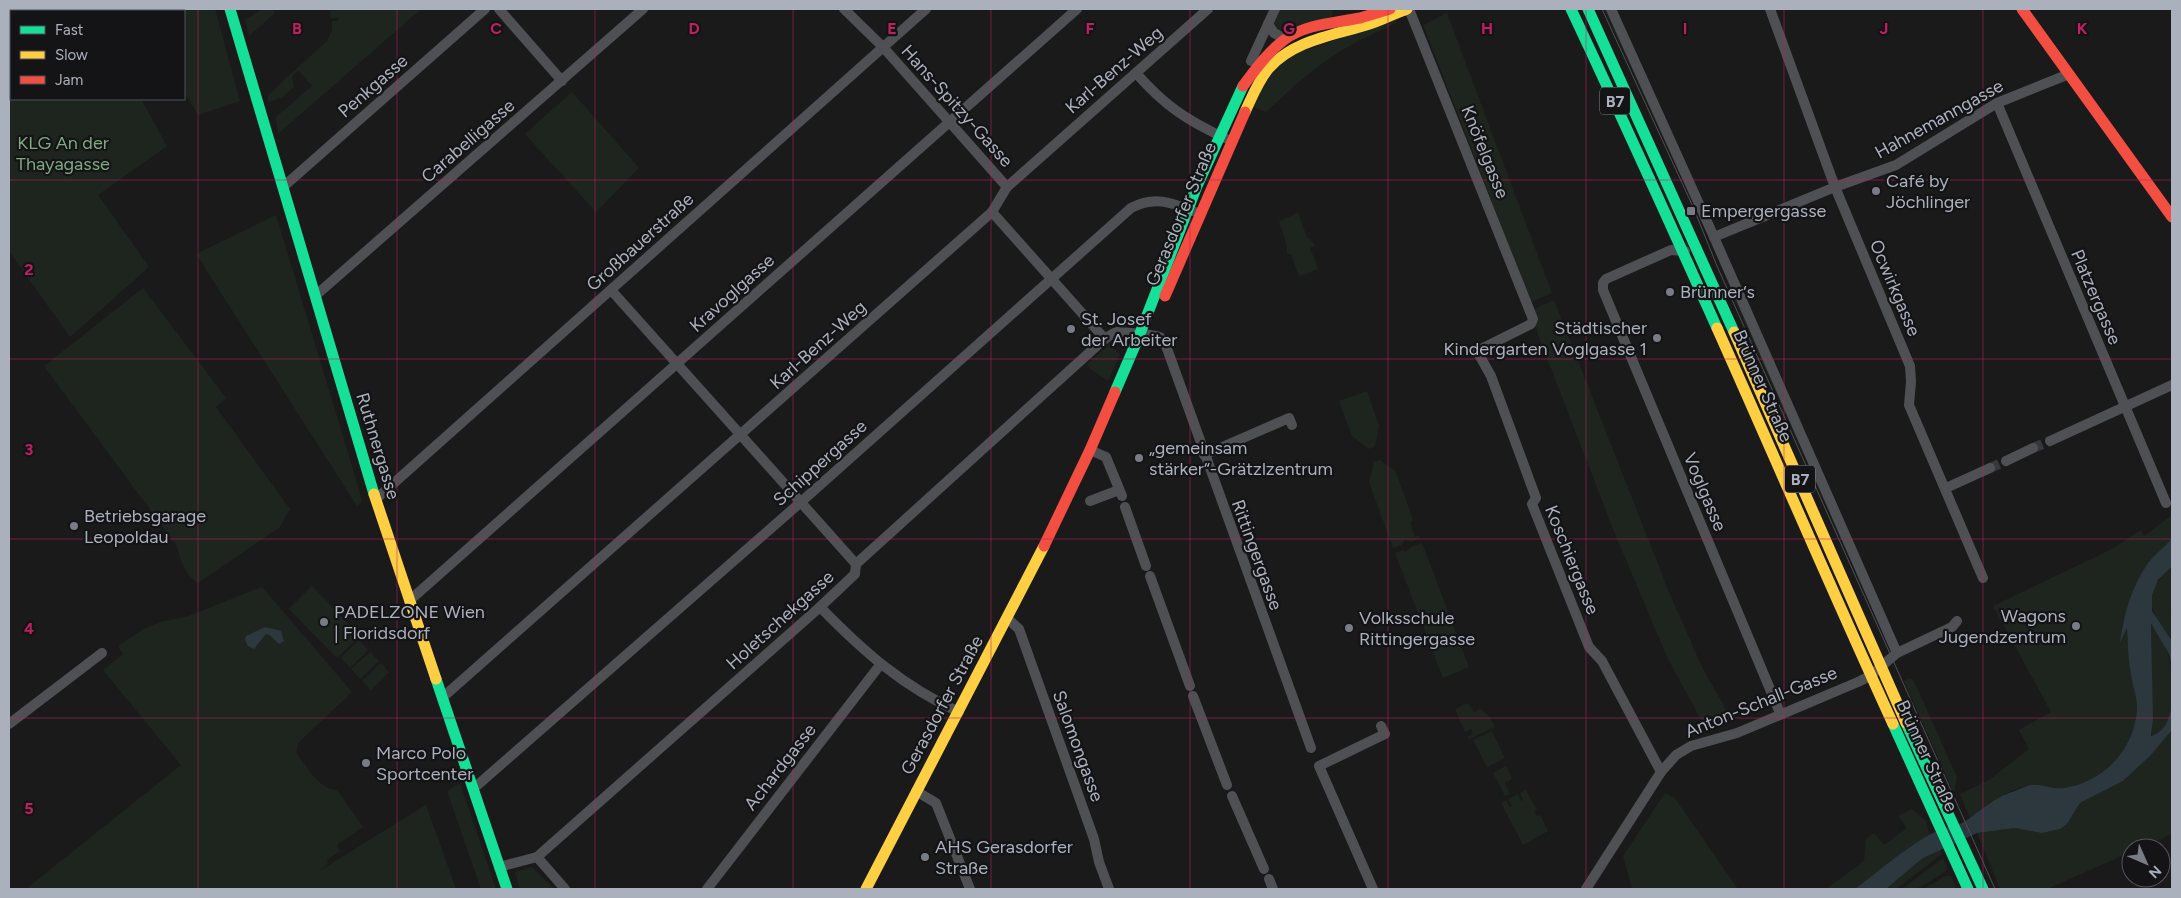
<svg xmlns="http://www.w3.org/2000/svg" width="2181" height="898" font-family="Figtree,sans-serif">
<rect width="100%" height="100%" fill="#1a1a1b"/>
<g fill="#1e251f">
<polygon points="9,9 215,9 240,101 198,115 184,92 184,11 11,11 11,99 141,99 167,146 98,195 149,267 70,337 9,251"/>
<polygon points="262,9 274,9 274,14 249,36 245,20"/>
<polygon points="330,9 421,9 278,134 276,117 312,86 298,70 292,76 294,87 283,97 268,102 268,95 327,41 332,31 332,21 338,21 339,18 331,18"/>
<polygon points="1277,9 1333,9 1332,16 1289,33 1277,29 1273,24"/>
<polygon points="1604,9 1607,9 1705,228"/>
<polygon points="1447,13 1552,293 1531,302 1423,25"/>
<path d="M1396,18V23C1381,31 1365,37 1351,45C1318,63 1293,87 1266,112L1251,106L1281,59Z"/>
<polygon points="572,92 639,168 596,212 525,134"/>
<polygon points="1298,213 1307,237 1312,241 1315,246 1310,248 1318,269 1299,276 1291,254 1287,254 1287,245 1279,221"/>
<polygon points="276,215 358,486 362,501 357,506 196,254"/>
<path d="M143,288L226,398L216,407L290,509L280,527L198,583C186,576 179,558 177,546L44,366Z"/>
<polygon points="1734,291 1866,595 1731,292"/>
<polygon points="1554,300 1671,597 1702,667 1732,720 1705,727 1668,659 1615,534 1537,332 1534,309"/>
<polygon points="1109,345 1120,354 1108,381 1089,368 1087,364"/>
<polygon points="1367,391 1379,426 1375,446 1369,449 1352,436 1339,401"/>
<polygon points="1380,460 1396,472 1413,520 1410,522 1415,537 1419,535 1420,538 1411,542 1405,539 1402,545 1393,548 1369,482 1374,462"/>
<path d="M2172,515V538L2141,575L2122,625L2121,641L2127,627C2128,642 2129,658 2131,673C2132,684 2137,694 2137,706C2137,747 2104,782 2064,788C2053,790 2042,783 2030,785C2009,789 1987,804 1970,818L1960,794L1989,780L2029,749L2019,730L2051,712L1993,606L2110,550L2141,530L2144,536Z"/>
<polygon points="1422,543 1469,667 1443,678 1395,553 1404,550 1405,553 1411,547"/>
<path d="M2172,566V608L2170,609L2172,613V641C2149,609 2140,597 2172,566Z"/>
<polygon points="312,586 360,636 337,658 289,609"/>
<path d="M262,587L352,692L298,743L296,753C307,766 318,789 337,790L363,827L337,845L340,851L327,860L328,864L319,871L426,805L456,889H294L296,887L293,889H26L181,765L103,670L123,654L118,646L145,628L164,621L186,617Z"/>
<path d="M2151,623C2172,643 2180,698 2167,724C2164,730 2158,733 2152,737Z"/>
<polygon points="359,640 368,650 350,668 341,658"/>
<polygon points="370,652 379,661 360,679 351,669"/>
<polygon points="381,663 389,672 371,690 362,681"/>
<polygon points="1910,678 1914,681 1957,777 1954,793 1904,681"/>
<polygon points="1465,704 1469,704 1474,712 1480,709 1490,717 1495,727 1469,739 1468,737 1473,734 1471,729 1465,732 1455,709"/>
<polygon points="2172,730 2172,834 2141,848 2131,848 2131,852 2047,889 2000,889 1977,833 2014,828 2042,833 2067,824 2080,803 2123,781 2150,756"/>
<polygon points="1492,731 1505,758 1487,767 1473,740"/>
<polygon points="1506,766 1512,779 1505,783 1510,794 1505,796 1493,773"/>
<polygon points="460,783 496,889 481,889 447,791"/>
<polygon points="1526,790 1537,810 1534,811 1537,816 1540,815 1548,831 1523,845 1501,803 1506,800 1510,807 1512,806 1508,799 1518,794 1521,801 1523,800 1520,793"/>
<polygon points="1665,793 1674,797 1738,889 1632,889 1623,856"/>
<polygon points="1912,809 1926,821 1930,836 1911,847 1855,889 1826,889 1864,861 1866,839 1874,833 1884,845 1907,828 1898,816"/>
<polygon points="1940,849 1942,854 1896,889 1886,889 1923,858"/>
<polygon points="1943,858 1947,868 1945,872 1917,889 1902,889"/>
<polygon points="532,867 553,888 520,889 515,872"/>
<polygon points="1946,876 1951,876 1957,889 1923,889"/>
</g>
<g fill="#2c373e">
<path d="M2172,538V566L2158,580L2152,595V611L2172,641V667L2169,654L2151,623L2153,719L2151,736C2165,733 2170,717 2172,704V730L2150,756L2123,781L2080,803L2067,824L2060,829L2042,833L2014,828L1977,833L1923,858L1886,889H1855C1879,871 1912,842 1939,830C1947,826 1956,827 1964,822C1979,812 1992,799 2009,793C2016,791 2023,787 2030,785C2042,783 2053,790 2064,788C2104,782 2136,748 2137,707C2137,695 2132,685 2131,674C2128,659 2128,643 2127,628L2120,643C2123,616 2132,586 2148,563C2155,554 2165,547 2172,538Z"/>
<polygon points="265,627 281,631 284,641 279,644 270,635 266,634 254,649 248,646 245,640 246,636"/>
</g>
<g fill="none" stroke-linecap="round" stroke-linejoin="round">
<g stroke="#37383b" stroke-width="10" stroke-dasharray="10 5" stroke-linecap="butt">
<polyline points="2033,448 2050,441"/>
<polyline points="1990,468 2006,461"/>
</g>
<g stroke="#4e5054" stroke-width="10">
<polyline points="499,9 562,81"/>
<polyline points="844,9 883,47 1007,187"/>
<polyline points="1409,9 1533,319 1531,324 1477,351 1491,376 1536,498 1532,504 1589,647 1602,661 1661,772"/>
<polyline points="1611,9 1714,237 1897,653"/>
<polyline points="1770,9 1835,187 1910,366 1911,382 1909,405 1983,578"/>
<polyline points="1268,24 1274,33 1285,39"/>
<polyline points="1251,61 1275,9"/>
<path d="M1136,73C1164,105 1186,120 1225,138"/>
<polyline points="1997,103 2166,503"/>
<polyline points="283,187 485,9"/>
<polyline points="992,212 1105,339"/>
<polyline points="1714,237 1835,187 1896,165 1997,103 2069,74"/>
<polyline points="1685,251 1671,250 1606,279 1603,283 1603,290 1780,713"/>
<polyline points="611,290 856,564"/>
<polyline points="315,296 643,9"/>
<polyline points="2050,441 2172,385"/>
<polyline points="1090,450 1106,457 1122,496"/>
<polyline points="1204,455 1289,418 1292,425"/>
<polyline points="2006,461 2033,448"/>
<polyline points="1946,488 1990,468"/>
<polyline points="376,499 926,9"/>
<polyline points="1090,501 1119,490"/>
<polyline points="1125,507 1146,566"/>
<polyline points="1150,576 1190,686"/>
<polyline points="409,601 1077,9"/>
<path d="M820,607C863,651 902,686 959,712"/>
<polyline points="1007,618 1019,629 1094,839 1099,862 1109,889"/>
<polyline points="1193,696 1227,785"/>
<polyline points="442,698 992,212 1007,187 1208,9"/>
<polyline points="9,724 102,653"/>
<path d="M473,789L801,502L1131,208C1154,196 1170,202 1193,211"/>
<polyline points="916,791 936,803 970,889"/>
<polyline points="1232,796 1264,869"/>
<polyline points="537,857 565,889"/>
<path d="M499,867L537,857L820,607L855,574L856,564L1100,343C1105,339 1110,334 1117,332C1120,332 1158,335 1160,337C1162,339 1163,341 1165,343L1311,748"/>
<polyline points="1269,879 1273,889"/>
<polyline points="707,889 880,665"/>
<polyline points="1373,889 1319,766 1385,734 1381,726"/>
<polyline points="1586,889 1661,772 1676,755 1691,746 1737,733 1858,682 1870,676 1897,653 1952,627 1957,621"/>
</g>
<g stroke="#16e098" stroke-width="11">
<polyline points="230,9 374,494"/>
<path d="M1571,9C1621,115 1669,221 1717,328"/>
<polyline points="1588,9 1734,332"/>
<polyline points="1115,392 1139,336 1197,186 1243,86"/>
<polyline points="436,679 507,889"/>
<polyline points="1906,723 1983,889"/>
<polyline points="1893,724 1968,889"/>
</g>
<g stroke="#ffcf43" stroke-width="11">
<path d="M1245,112C1252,97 1258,81 1269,68C1296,38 1339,35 1375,22C1386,18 1396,13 1407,9"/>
<path d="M1717,328C1776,460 1833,593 1893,724"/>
<polyline points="1734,332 1906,723"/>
<polyline points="374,494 436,679"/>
<polyline points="866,889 1044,546"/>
</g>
<g stroke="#f24e42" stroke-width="11">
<polyline points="2022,9 2172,217"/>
<path d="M1243,86C1255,70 1267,53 1284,40C1305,24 1335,23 1360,18C1370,15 1380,12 1390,9"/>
<polyline points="1165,296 1245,112"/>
<polyline points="1044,546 1090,450 1115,392"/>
</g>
<polyline stroke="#4e5053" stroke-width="1" points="1602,9 1694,209 1717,266 1995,889"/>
</g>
<path fill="none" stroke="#c12060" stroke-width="1" stroke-opacity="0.55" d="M198,9V889M397,9V889M595,9V889M793,9V889M991,9V889M1190,9V889M1388,9V889M1586,9V889M1784,9V889M1983,9V889M9,180H2172M9,359H2172M9,539H2172M9,718H2172"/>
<g fill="#787c84" stroke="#141417" stroke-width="2">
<circle cx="1876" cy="191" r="5"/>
<rect x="1686" y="206" width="10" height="10" rx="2.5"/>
<circle cx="1670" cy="292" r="5"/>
<circle cx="1071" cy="329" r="5"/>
<circle cx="1657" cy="338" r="5"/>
<circle cx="1139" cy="458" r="5"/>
<circle cx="74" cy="526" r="5"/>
<circle cx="324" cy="622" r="5"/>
<circle cx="2076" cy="626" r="5"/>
<circle cx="1349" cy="628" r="5"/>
<circle cx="366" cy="763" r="5"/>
<circle cx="925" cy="857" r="5"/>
</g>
<g text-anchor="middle" stroke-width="4.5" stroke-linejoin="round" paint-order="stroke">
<g fill="#141417" stroke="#7e828a" stroke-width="1">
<rect x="1600" y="87.5" width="30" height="27" rx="4"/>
<rect x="1785" y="465.5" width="30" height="27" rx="4"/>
</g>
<g font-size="16" font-weight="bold" fill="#abb1bc">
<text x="1615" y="107">B7</text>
<text x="1800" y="485">B7</text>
</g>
<g font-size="18" fill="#abb1bc" stroke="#141417">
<text transform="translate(1114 70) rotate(-41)" y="6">Karl-Benz-Weg</text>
<text transform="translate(373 86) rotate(-41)" y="6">Penkgasse</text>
<text transform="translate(957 106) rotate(48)" y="6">Hans-Spitzy-Gasse</text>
<text transform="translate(1939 119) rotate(-29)" y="6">Hahnemanngasse</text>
<text transform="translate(468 141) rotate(-41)" y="6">Carabelligasse</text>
<text transform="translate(1485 152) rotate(68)" y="6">Knöfelgasse</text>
<text transform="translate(1181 214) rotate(-67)" y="6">Gerasdorfer Straße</text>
<text transform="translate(640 242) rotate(-42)" y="6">Großbauerstraße</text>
<text transform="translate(1895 288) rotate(67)" y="6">Ocwirkgasse</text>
<text transform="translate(732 293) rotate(-42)" y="6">Kravoglgasse</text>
<text transform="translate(2096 297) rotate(67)" y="6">Platzergasse</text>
<text transform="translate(818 345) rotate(-42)" y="6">Karl-Benz-Weg</text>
<text transform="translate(1763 386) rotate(66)" y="6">Brünner Straße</text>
<text transform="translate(378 446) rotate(73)" y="6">Ruthnergasse</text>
<text transform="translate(820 463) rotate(-42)" y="6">Schippergasse</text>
<text transform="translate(1705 492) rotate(67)" y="6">Voglgasse</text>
<text transform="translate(1257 555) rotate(70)" y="6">Rittingergasse</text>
<text transform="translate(1572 560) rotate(68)" y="6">Koschiergasse</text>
<text transform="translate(780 620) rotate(-42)" y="6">Holetschekgasse</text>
<text transform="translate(1761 702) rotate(-22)" y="6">Anton-Schall-Gasse</text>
<text transform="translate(942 705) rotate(-62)" y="6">Gerasdorfer Straße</text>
<text transform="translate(1078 746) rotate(70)" y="6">Salomongasse</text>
<text transform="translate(1927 756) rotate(65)" y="6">Brünner Straße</text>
<text transform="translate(780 767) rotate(-52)" y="6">Achardgasse</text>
</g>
<g font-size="18" fill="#81a881" stroke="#141417">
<text x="63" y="149">KLG An der<tspan x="63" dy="21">Thayagasse</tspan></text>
</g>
<g font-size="18" fill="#abb1bc" stroke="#141417" text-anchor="start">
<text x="1886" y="187">Café by<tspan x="1886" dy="21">Jöchlinger</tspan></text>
<text x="1701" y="217">Empergergasse</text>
<text x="1680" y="298">Brünner‘s</text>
<text x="1081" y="325">St. Josef<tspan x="1081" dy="21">der Arbeiter</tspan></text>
<text x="1647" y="334" text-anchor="end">Städtischer<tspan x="1647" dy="21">Kindergarten Voglgasse 1</tspan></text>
<text x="1149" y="454">„gemeinsam<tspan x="1149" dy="21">stärker“-Grätzlzentrum</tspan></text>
<text x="84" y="522">Betriebsgarage<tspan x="84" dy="21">Leopoldau</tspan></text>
<text x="334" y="618">PADELZONE Wien<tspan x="334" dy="21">| Floridsdorf</tspan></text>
<text x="2066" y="622" text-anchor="end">Wagons<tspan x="2066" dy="21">Jugendzentrum</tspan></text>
<text x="1359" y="624">Volksschule<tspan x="1359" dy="21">Rittingergasse</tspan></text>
<text x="376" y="759">Marco Polo<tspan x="376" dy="21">Sportcenter</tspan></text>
<text x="935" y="853">AHS Gerasdorfer<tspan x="935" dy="21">Straße</tspan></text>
</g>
</g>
<g font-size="16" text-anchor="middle" font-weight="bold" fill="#c12060" stroke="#141417" stroke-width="4.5" stroke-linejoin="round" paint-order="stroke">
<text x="297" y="34">B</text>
<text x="496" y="34">C</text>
<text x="694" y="34">D</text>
<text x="892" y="34">E</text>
<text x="1090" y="34">F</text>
<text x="1289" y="34">G</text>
<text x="1487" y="34">H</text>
<text x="1685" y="34">I</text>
<text x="1884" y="34">J</text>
<text x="2082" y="34">K</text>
<text x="29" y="275">2</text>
<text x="29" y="455">3</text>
<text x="29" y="634">4</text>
<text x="29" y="814">5</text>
</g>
<rect width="2181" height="898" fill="none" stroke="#abb1bc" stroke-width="20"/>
<rect x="10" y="10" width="175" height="90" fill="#141417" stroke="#505359"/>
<rect x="20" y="26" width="25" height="8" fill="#16e098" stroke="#505359"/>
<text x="55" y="35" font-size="15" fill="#abb1bc">Fast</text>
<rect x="20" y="51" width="25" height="8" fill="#ffcf43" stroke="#505359"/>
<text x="55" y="60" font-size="15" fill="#abb1bc">Slow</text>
<rect x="20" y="76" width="25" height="8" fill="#f24e42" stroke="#505359"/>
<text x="55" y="85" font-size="15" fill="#abb1bc">Jam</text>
<g transform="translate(2146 863) rotate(135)"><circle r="24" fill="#141417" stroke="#505359"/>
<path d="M0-4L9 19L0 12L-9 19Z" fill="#787c84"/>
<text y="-8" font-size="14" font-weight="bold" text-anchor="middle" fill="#abb1bc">N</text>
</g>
</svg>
